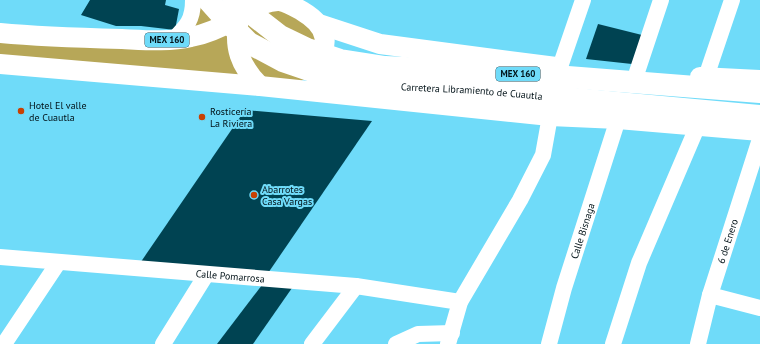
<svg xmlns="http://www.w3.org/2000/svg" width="760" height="344" font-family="'PT Sans',sans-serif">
<rect width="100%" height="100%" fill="#6fdbf9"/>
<polygon fill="#b7a758" points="193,0 229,23 268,1 319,24 306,78 296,84 0,64 0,33 173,40"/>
<g fill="#004352">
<polygon points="90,0 166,0 165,5 179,9 175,30 141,26 116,26 81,15"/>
<polygon points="598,24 642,35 632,64 586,59"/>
<polygon points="245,110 372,121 264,279 136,269"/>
<polygon points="262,285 292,288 253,344 217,344"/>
</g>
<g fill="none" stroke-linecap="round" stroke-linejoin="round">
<g stroke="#fff" stroke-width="16">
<path d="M173,40C187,26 193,20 193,0"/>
<polyline points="560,67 583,0"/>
<polyline points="637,72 661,0"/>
<polyline points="706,77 732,0"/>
<path id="s1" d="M0,257L356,286L460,302"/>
<polyline points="710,295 760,308"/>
<polyline points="4,344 58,263"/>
<polyline points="163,344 206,275"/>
<polyline points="312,344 356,286"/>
<polyline points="396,344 418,334 452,333"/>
<polyline points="448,344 460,302 520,200 543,155 550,116"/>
<path id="s2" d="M549,344L564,288L618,119"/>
<polyline points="613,344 639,263 698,125"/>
<path id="s3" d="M698,344L710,295L760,139"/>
</g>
<g stroke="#fff" stroke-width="20">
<path d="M239,19C233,47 240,66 260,86"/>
<polyline points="319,24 380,44 556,67"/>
<path d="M0,33C41,37 81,38 122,39C145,40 169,42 191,37C207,34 222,27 236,19C250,12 263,0 280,1C287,2 295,7 302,11C329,27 330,44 315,69"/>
<polyline points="0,64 260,86 550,116 618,119 760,131"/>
<polyline points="700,77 760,80"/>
</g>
<g stroke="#fff" stroke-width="22">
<path id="s4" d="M208,0L225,19L249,43L283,61L324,75L359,82L396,86L479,90L760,116"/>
<polyline points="234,0 280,36 307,49 340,60 385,67 542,75 760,92"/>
</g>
</g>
<g fill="#c84103" stroke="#6fdbf9" stroke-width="1.5">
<circle cx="21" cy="111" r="4"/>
<circle cx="202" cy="117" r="4"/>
<circle cx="254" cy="195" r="4"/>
</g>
<g text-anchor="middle" stroke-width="4" stroke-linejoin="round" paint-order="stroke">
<g fill="#6fdbf9" stroke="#214e5b" stroke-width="1">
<rect x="145" y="33" width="44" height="14" rx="3"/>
<rect x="496" y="67" width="44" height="14" rx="3"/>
</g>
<g font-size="9" font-weight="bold" fill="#001117">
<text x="167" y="43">MEX 160</text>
<text x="518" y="77">MEX 160</text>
</g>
<g font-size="10" fill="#001117" stroke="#6fdbf9">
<text dy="4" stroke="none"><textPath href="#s4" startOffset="290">Carretera Libramiento de Cuautla</textPath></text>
<text dy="4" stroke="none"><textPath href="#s2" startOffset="118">Calle Bisnaga</textPath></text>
<text dy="4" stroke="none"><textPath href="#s3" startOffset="107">6 de Enero</textPath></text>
<text dy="4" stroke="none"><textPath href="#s1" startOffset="231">Calle Pomarrosa</textPath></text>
</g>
<g font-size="10" fill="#001117" stroke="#6fdbf9" text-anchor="start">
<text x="29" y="109">Hotel El valle<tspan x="29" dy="12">de Cuautla</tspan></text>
<text x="210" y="115">Rosticería<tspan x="210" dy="12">La Riviera</tspan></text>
<text x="262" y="193">Abarrotes<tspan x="262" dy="12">Casa Vargas</tspan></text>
</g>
</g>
</svg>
